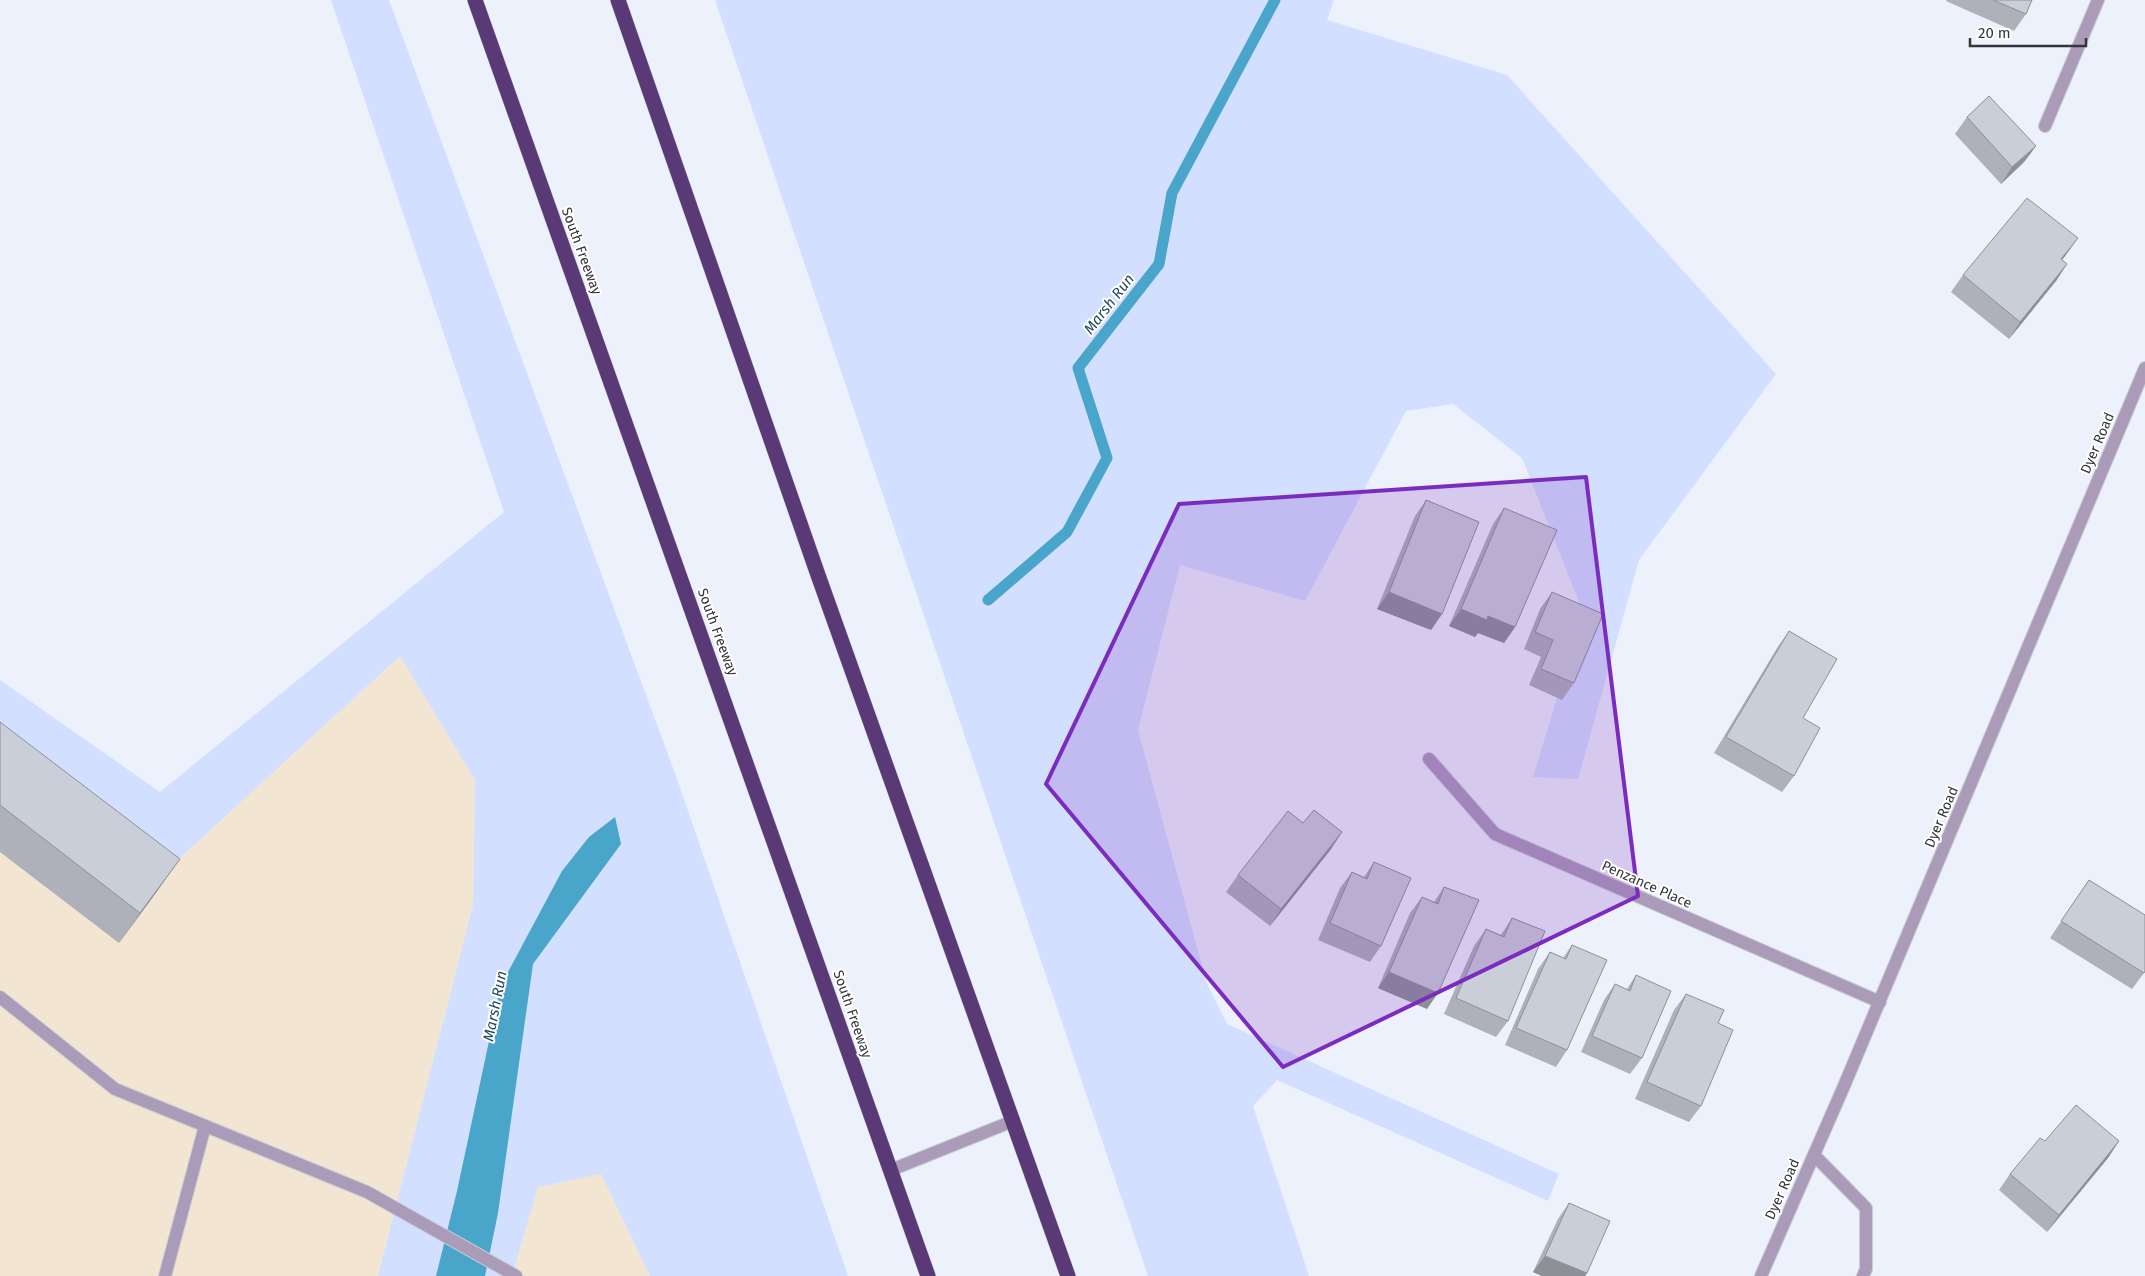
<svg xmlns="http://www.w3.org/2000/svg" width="2145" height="1276" font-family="'Fira Sans',sans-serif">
<rect width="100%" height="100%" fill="#edf1fb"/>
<g fill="#f2e5d1">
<polygon points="400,656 475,780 473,905 378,1276 0,1276 0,747 167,870"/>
<polygon points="601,1174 650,1276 512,1276 538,1187"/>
</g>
<g fill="#d3dfff">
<polygon points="331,0 389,0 676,776 848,1276 650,1276 601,1174 538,1187 512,1276 378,1276 473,905 475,780 400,656 167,870 0,747 0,680 160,792 504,512"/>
<polygon points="715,0 1334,0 1327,20 1507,75 1776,374 1639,560 1578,779 1533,777 1583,612 1522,458 1453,404 1406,411 1305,601 1180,565 1138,730 1207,984 1227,1024 1559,1174 1548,1201 1277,1080 1253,1106 1309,1276 1148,1276"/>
</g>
<polygon fill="#4aa5cb" points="615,817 621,844 533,964 498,1213 485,1276 436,1276 457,1191 501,985 562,871 589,837"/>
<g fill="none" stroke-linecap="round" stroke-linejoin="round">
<polyline stroke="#4aa5cb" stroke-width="11" points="988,600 1067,532 1107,458 1078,368 1159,264 1172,193 1275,0"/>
<defs>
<g id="minor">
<polyline points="2045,126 2098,0"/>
<polyline points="1429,759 1495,834 1880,1002"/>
<polyline points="0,997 115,1089 367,1192 516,1276"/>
<polyline points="1814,1155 1866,1208 1866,1269 1863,1276"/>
<polyline points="891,1170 1013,1121"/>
<polyline points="165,1276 205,1126"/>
<polyline points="1761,1276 1844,1086 2145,368"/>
</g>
<g id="highway">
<polyline points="475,0 928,1276"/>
<polyline points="618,0 818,575 1068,1276"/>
</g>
</defs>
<use href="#minor" stroke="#c8ccd4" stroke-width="14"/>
<use href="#highway" stroke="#c8ccd4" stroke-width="16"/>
<use href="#minor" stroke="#aa9bb9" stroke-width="12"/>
<use href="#highway" stroke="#5a3a76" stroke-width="15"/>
</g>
<g fill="#aeb1ba">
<polygon points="1947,0 2032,0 2026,14 2014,31 1946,1"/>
<polygon points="1967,117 2036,146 2024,162 2001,184 1955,134"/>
<polygon points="2066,255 2062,260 2067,264 2056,281 2009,339 1951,292 1963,275"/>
<polygon points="1426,500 1442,614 1431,630 1377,609 1415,516"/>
<polygon points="1504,508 1515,627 1504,643 1478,633 1475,637 1449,626 1493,524"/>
<polygon points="1552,592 1574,683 1562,700 1529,685 1541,657 1524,649 1540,609"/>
<polygon points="1789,631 1803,718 1794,776 1782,792 1714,753 1777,648"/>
<polygon points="0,722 158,890 119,943 0,852"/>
<polygon points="1303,823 1342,832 1331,849 1270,926 1226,892 1238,875"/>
<polygon points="1374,862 1381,946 1370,962 1318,940 1340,888 1352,872 1364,877"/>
<polygon points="2089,880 2144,973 2132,989 2050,938"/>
<polygon points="1444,887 1427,1009 1378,988 1410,913 1422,897 1434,902"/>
<polygon points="1512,918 1508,1021 1496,1037 1444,1014 1474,946 1486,929 1501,935"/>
<polygon points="1572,945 1567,1050 1556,1067 1505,1045 1538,969 1550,952 1563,958"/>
<polygon points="1636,975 1642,1058 1630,1074 1581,1052 1604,1000 1615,984 1627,989"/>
<polygon points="1686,994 1718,1023 1701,1106 1689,1122 1635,1099 1674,1010"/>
<polygon points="2119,1141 2108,1158 2047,1232 1999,1190 2010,1174"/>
<polygon points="1569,1203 1587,1273 1585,1276 1542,1276 1533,1272 1558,1219"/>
</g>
<g fill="#8d9097">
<polygon points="2036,146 2024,162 2001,184 2012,167"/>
<polygon points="2078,238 2066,255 2049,275 2061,259"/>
<polygon points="2067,264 2056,281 2009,339 2020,322"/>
<polygon points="1389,592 1442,614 1431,630 1377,609"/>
<polygon points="1461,609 1488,616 1515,627 1504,643 1478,633 1475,637 1449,626"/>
<polygon points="1342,832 1331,849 1270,926 1281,909"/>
<polygon points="180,859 158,890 119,943 140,913"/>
<polygon points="1389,972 1438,993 1427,1009 1378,988"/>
<polygon points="2119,1141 2108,1158 2047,1232 2059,1215"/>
<polygon points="1545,1256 1587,1273 1585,1276 1542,1276 1533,1272"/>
</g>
<g fill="#caced8" stroke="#8d9097">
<polygon points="1993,0 2032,0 2026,14"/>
<polygon points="1989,96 2036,146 2012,167 1967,117"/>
<polygon points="2027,198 2078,238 2061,259 2067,264 2020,322 1963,275"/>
<polygon points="1426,500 1479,522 1442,614 1389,592"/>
<polygon points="1504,508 1557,530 1515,627 1488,616 1487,620 1461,609"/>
<polygon points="1552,592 1603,614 1574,683 1541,669 1553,640 1535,632"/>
<polygon points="1789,631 1837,659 1803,718 1820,728 1794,776 1726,737"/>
<polygon points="0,722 180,859 140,913 0,805"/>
<polygon points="1314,810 1342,832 1281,909 1238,875 1288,811 1303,823"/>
<polygon points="1374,862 1411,878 1381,946 1330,923 1352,872 1367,879"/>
<polygon points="2089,880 2145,915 2145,971 2144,973 2061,921"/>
<polygon points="1444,887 1479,900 1438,993 1389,972 1422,897 1438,904"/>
<polygon points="1512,918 1545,931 1508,1021 1456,998 1486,929 1504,937"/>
<polygon points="1572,945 1607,960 1567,1050 1516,1028 1550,952 1566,959"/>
<polygon points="1636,975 1671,991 1642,1058 1592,1036 1615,984 1630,991"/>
<polygon points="1686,994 1724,1010 1718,1023 1733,1030 1701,1106 1647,1082"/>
<polygon points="2076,1105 2119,1141 2059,1215 2010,1174 2040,1138 2045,1141"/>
<polygon points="1569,1203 1610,1221 1587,1273 1545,1256"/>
</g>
<path fill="#7b2cbf" fill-opacity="0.2" stroke="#7b2cbf" stroke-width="4" stroke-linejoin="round" d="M1586,477L1638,896L1283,1067L1046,784L1179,504Z"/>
<g text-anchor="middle" stroke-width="4" stroke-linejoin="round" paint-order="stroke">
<g font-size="14" fill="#35363a" stroke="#fff">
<text transform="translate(582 251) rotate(70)" y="5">South Freeway</text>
<text transform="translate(2097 443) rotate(-67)" y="5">Dyer Road</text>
<text transform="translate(718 632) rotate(70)" y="5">South Freeway</text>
<text transform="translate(1941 817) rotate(-67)" y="5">Dyer Road</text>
<text transform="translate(1647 884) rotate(24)" y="5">Penzance Place</text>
<text transform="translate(853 1014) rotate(71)" y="5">South Freeway</text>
<text transform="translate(1782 1189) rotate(-66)" y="5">Dyer Road</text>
</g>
<g font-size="15" font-style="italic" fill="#234b5c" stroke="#fff">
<text transform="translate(1109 304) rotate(-52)" y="5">Marsh Run</text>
<text transform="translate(495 1006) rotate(-79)" y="5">Marsh Run</text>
</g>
</g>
<path d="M1970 38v8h116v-8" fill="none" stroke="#35363a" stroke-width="2.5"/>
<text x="1978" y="38" font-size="15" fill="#35363a" stroke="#ffffff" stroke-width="4" paint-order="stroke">20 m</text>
</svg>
